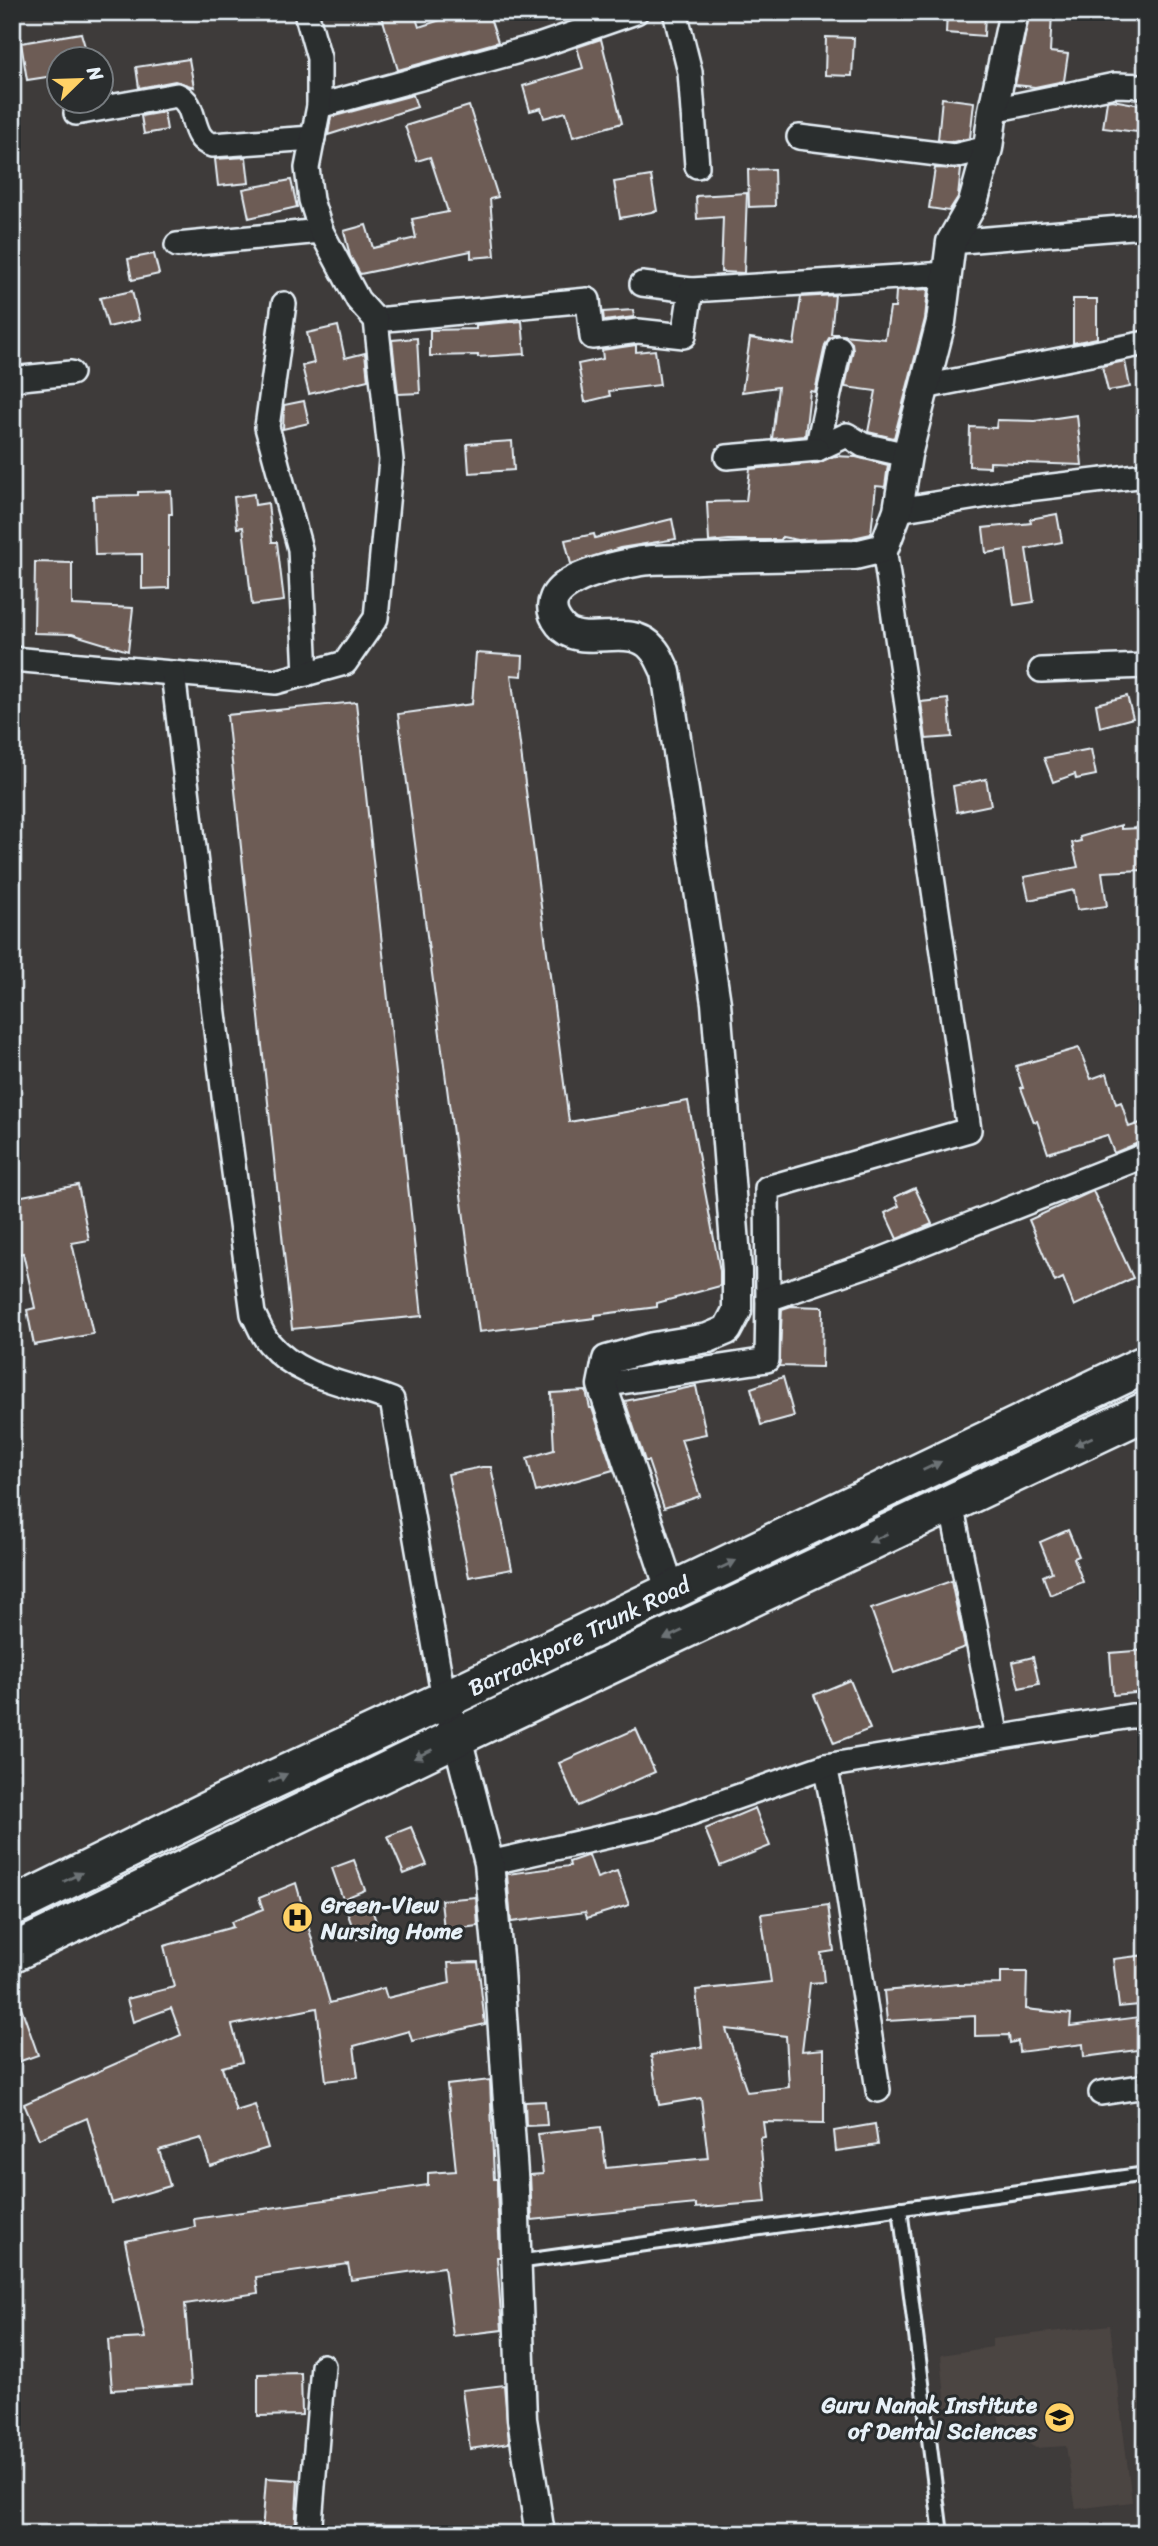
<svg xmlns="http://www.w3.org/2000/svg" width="1158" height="2546" font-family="Sriracha,sans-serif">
<rect width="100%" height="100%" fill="#3e3b3a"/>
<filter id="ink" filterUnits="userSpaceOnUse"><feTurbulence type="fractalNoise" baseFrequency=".0143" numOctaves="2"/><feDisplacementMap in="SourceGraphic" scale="14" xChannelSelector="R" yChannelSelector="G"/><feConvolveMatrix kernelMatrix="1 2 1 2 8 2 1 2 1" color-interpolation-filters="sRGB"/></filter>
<g filter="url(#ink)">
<polygon fill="#4c4542" points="1110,2325 1132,2502 1076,2509 1066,2446 1036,2448 1000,2427 997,2405 946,2408 941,2355 992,2347 992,2339"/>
<g fill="#6d5c55" stroke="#e8f1f8" stroke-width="2" fill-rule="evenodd">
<polygon points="397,12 414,12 419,27 465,12 488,12 498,42 398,70 382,17"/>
<polygon points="947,12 985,12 984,36 946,33"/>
<polygon points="1030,12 1052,12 1050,52 1068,54 1064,81 1035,87 1015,85"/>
<polygon points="81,33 89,60 60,60 60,75 27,80 21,43"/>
<polygon points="826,37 854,38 852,76 825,75"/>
<polygon points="601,39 622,123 573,137 566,112 544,118 541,108 530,111 523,86 583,68 577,47"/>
<polygon points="189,59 194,87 175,81 139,88 136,67"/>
<polygon points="413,95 417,107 328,135 331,117"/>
<polygon points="942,98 974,102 970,138 953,142 938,140"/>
<polygon points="1112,100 1141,105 1137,132 1103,128 1107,101"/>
<polygon points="469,106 498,197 490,199 495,256 471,258 471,251 360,274 350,256 344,231 366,225 373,248 416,238 412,219 448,212 430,157 417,161 405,126"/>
<polygon points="164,112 167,130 144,134 141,116"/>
<polygon points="246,157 249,183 218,186 215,159"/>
<polygon points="935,168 961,169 958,197 949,211 929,208"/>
<polygon points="774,169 775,206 749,207 748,170"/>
<polygon points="651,176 657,211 620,218 614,182"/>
<polygon points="291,180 297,207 249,218 243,189"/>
<polygon points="747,193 744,273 721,272 723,217 697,219 696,196"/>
<polygon points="154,254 159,274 132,280 128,259"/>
<polygon points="928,289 925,319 894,438 868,432 876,391 845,387 853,350 852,343 843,335 885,339 890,308 895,308 896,291"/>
<polygon points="132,291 139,320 108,327 100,298"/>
<polygon points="835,295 831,334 839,334 829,338 825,345 815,392 810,391 805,436 772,439 778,387 742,392 750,338 794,345 801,297"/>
<polygon points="1073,299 1097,299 1097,338 1073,343"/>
<polygon points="633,310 634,317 604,321 603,312"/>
<polygon points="522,321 525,354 478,357 478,355 430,356 430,330 476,329 476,325"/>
<polygon points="338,326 345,358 365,353 368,380 309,394 302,366 314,363 307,333"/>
<polygon points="417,338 420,393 398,394 392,340"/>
<polygon points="636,345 636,352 655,350 660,385 609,391 610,396 585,402 578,364 603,359 602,350"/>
<polygon points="1125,361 1130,387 1108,391 1102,366"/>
<polygon points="304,401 309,423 283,429 284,405"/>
<polygon points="1077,415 1082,465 990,462 990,467 969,466 970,427 996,428 997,420 1035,421"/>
<polygon points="512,441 514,470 469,473 467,444"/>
<polygon points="834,456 856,457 888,465 885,487 876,486 871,534 853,538 798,540 782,537 781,540 729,540 709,542 707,502 746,501 750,469 818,463"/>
<polygon points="171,491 172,514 169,514 169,588 142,589 142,554 95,555 93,496 138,495 138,492"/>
<polygon points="254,494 255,505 268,503 272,542 277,542 284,601 252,605 243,527 237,528 234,497"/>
<polygon points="1057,514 1062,542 1026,549 1034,602 1014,605 1006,550 986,553 983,528 1031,523 1030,519"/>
<polygon points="672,519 676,539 620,548 571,564 565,540 594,534 595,538"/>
<polygon points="35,562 72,563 72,605 133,608 128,651 72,634 34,633"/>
<polygon points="476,653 523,656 522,676 511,675 569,1122 688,1101 720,1271 720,1286 657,1303 657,1307 595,1315 595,1318 479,1332 398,714 472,704"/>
<polygon points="1127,696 1133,718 1100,727 1096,704"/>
<polygon points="948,699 952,737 926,739 921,702"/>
<polygon points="356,702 422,1316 292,1329 227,715"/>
<polygon points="1091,749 1096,775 1076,779 1075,774 1053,782 1044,758"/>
<polygon points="986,779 991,805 957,812 953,786"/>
<polygon points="1121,825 1121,829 1140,828 1143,870 1102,872 1107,906 1077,910 1074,890 1029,900 1024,877 1078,867 1072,843 1081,841 1080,837"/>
<polygon points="1079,1048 1091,1079 1107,1073 1116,1104 1121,1102 1129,1127 1146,1121 1138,1143 1114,1153 1107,1135 1048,1153 1037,1121 1034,1122 1021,1088 1023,1088 1016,1066"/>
<polygon points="78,1185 89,1240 72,1243 93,1334 34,1345 27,1310 35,1308 23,1253 12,1255 12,1198"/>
<polygon points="915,1188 932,1224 897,1239 885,1213 899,1206 895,1197"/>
<polygon points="1093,1191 1133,1278 1074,1306 1063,1278 1055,1282 1029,1220"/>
<polygon points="791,1306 823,1307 822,1367 779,1366 782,1309"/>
<polygon points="783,1377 794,1416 761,1425 751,1388"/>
<polygon points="696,1386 706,1434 681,1439 700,1496 664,1508 648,1461 645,1461 625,1401"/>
<polygon points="586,1391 590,1408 592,1408 613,1470 536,1492 527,1458 554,1450 551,1393"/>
<polygon points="482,1467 491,1467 512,1569 469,1577 448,1474"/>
<polygon points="1068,1530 1079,1556 1074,1558 1083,1582 1050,1595 1043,1576 1052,1572 1040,1542"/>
<polygon points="951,1581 965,1647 894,1673 871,1609"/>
<polygon points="1146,1650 1146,1692 1113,1695 1110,1653"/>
<polygon points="1033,1657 1039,1684 1019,1688 1013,1662"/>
<polygon points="850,1680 870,1729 834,1743 814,1695"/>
<polygon points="636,1729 655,1772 578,1806 559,1763"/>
<polygon points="755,1808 770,1846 720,1866 705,1829"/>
<polygon points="411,1827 427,1865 404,1874 388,1836"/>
<polygon points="589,1855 597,1878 617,1871 629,1905 587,1918 585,1912 511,1922 507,1874 570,1866 569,1862"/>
<polygon points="354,1860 365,1890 343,1899 332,1868"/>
<polygon points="296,1883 330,2003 384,1988 387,1998 450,1983 448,1963 478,1962 485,2024 412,2041 409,2031 354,2046 358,2077 326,2081 317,2008 232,2025 242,2062 222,2067 236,2111 255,2105 268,2148 210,2166 201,2138 159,2150 170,2186 112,2203 87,2118 39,2139 24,2104 181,2035 171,2008 133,2022 127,1999 174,1987 164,1946 233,1927 231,1922 263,1909 259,1898"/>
<polygon points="476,1897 478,1926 444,1930 441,1900"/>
<path d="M828,1905L834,1951L821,1953L824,1982L810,1983L802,2051L824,2049V2123L763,2122L765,2137L760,2138L766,2202L696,2208V2204L532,2220L530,2175L543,2174L538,2134L601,2127L606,2168L708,2158L701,2098L659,2105L651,2055L702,2047L696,1990L771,1982L761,1914ZM726,2029L786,2036L789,2087L747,2092Z"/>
<polygon points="371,1906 379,1931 357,1939 346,1909"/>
<polygon points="1146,1955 1146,1991 1138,1992 1139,2005 1119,2007 1113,1959"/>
<polygon points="1001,1972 1027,1972 1026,2009 1071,2014 1070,2026 1139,2017 1145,2049 1084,2057 1083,2044 1019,2052 1018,2041 1010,2043 1009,2035 975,2036 975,2016 887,2021 884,1991 958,1984 958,1985 1001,1984"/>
<polygon points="12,1990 15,1990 38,2055 12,2064"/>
<polygon points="490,2080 494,2179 497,2179 497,2190 500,2257 497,2257 502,2330 453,2336 444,2267 351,2280 348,2264 256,2277 258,2293 185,2304 191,2385 112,2390 108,2340 145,2338 125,2241 195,2227 194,2219 428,2185 428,2173 456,2171 447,2085"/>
<polygon points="545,2101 547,2125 526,2126 525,2102"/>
<polygon points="875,2124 878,2145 836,2151 834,2131"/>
<polygon points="301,2373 302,2415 258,2416 258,2374"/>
<polygon points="504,2385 509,2443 470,2449 462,2390"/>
<polygon points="266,2478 298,2480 295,2534 262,2534"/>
</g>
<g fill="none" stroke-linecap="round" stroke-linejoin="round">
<defs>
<g id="service">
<polyline points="900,2208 941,2534"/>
<polyline points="517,2262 1146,2174"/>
</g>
<g id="minor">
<polyline points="675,12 690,72 697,166"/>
<polyline points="319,106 541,45 636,12"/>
<polyline points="993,110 1115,85 1146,86"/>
<path d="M76,113L177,95C199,104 188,138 212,145L313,138"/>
<polyline points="799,137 954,156 988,148"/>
<polyline points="951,242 1132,227 1146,224"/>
<polyline points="177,245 321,231"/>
<polyline points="642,284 691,290"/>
<polyline points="284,304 267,427 300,549 306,674"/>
<polyline points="376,320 588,300 592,337 638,331 684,336 691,290 947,274"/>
<polyline points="839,348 817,449 847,435 863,445 907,455"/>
<polyline points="12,379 71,373"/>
<polyline points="924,387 1146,343"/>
<polyline points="727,457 817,449"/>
<polyline points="898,510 1019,490 1146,475"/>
<polyline points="12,659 276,682 345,663 376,618 391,460 376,320 358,300 321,231 311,200 307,168 319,106 319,58 306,12"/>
<polyline points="1041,670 1146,666"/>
<path d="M173,673L225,1105L253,1314C258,1323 262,1335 269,1343C300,1380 350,1383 392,1400L444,1700"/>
<polyline points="768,1299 767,1188 969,1130 884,548"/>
<polyline points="602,1385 767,1360 768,1299 873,1263 1146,1155"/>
<polyline points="951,1503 997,1738"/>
<polyline points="825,1766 840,1839 878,2090"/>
<polyline points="489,1863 657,1825 825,1766 1131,1716 1146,1716"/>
<polyline points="1101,2093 1146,2086"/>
<polyline points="309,2534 323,2366"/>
</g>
<g id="tertiary">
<path d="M671,1592L602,1385L607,1360L653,1347L708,1338L727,1330L737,1311V1270L716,1003L666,672C662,665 659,655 653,649C631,620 580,652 560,625C527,583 609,567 636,562C656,558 679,560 700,559C752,557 803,556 855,555L884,548L898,510L907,455L941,322L951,242L973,203L988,148L993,110L1014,12"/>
<polyline points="444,1700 457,1737 489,1863 498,1957 514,2189 522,2419 540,2534"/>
</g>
<g id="primary">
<polyline points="12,1907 223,1803 444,1700 1146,1364"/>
<polyline points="12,1953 457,1737 1146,1411"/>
</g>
</defs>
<use href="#service" stroke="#e8f1f8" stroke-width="18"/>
<use href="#minor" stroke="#e8f1f8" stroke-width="28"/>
<use href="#tertiary" stroke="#e8f1f8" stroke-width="33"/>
<use href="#primary" stroke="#e8f1f8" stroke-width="42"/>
<use href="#service" stroke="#2a2d2e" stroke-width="12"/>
<use href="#minor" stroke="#2a2d2e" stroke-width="23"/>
<use href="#tertiary" stroke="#2a2d2e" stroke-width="28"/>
<use href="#primary" stroke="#2a2d2e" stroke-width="37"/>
</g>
<defs><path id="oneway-solid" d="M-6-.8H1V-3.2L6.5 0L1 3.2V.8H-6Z" transform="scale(1.75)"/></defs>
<g fill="#6c7275">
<use href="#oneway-solid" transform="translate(1084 1441) rotate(155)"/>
<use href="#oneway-solid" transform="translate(932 1466) rotate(-26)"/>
<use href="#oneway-solid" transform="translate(878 1538) rotate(155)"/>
<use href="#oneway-solid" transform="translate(727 1565) rotate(-26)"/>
<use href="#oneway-solid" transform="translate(673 1635) rotate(155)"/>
<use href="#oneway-solid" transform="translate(423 1754) rotate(154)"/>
<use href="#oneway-solid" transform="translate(278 1778) rotate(-25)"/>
<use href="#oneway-solid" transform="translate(73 1877) rotate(-26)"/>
</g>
</g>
<defs>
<symbol id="hospital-disc" viewBox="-11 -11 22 22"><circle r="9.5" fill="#ffd166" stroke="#2a2d2e"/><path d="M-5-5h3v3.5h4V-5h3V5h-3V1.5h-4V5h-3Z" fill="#111"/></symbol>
<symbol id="university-disc" viewBox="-11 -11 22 22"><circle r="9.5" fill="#ffd166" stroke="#2a2d2e"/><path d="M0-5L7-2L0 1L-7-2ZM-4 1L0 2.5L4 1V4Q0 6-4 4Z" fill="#111"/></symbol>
</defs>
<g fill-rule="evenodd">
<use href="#hospital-disc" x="280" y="1900" width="35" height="35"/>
<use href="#university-disc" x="1042" y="2400" width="35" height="35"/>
</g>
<g text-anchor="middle" stroke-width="6" stroke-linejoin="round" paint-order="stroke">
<g font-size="23" fill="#e8f1f8" stroke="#2a2d2e">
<text transform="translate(579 1636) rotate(-26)" y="8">Barrackpore Trunk Road</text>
</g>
<g font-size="23" font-weight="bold" fill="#e8f1f8" stroke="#2a2d2e" text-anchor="start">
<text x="321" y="1913">Green-View<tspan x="321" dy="26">Nursing Home</tspan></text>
<text x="1037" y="2413" text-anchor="end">Guru Nanak Institute<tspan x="1037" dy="26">of Dental Sciences</tspan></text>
</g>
</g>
<rect width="1158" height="2546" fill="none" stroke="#2a2d2e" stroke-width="42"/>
<rect x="21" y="21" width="1116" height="2504" fill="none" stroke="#e8f1f8" stroke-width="2.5" filter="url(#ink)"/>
<g transform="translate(80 80) rotate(67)"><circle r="33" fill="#2a2d2e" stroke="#767b7f" stroke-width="2"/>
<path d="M0-5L12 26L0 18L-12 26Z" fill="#ffd166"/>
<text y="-10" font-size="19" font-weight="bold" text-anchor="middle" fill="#e8f1f8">N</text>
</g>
</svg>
